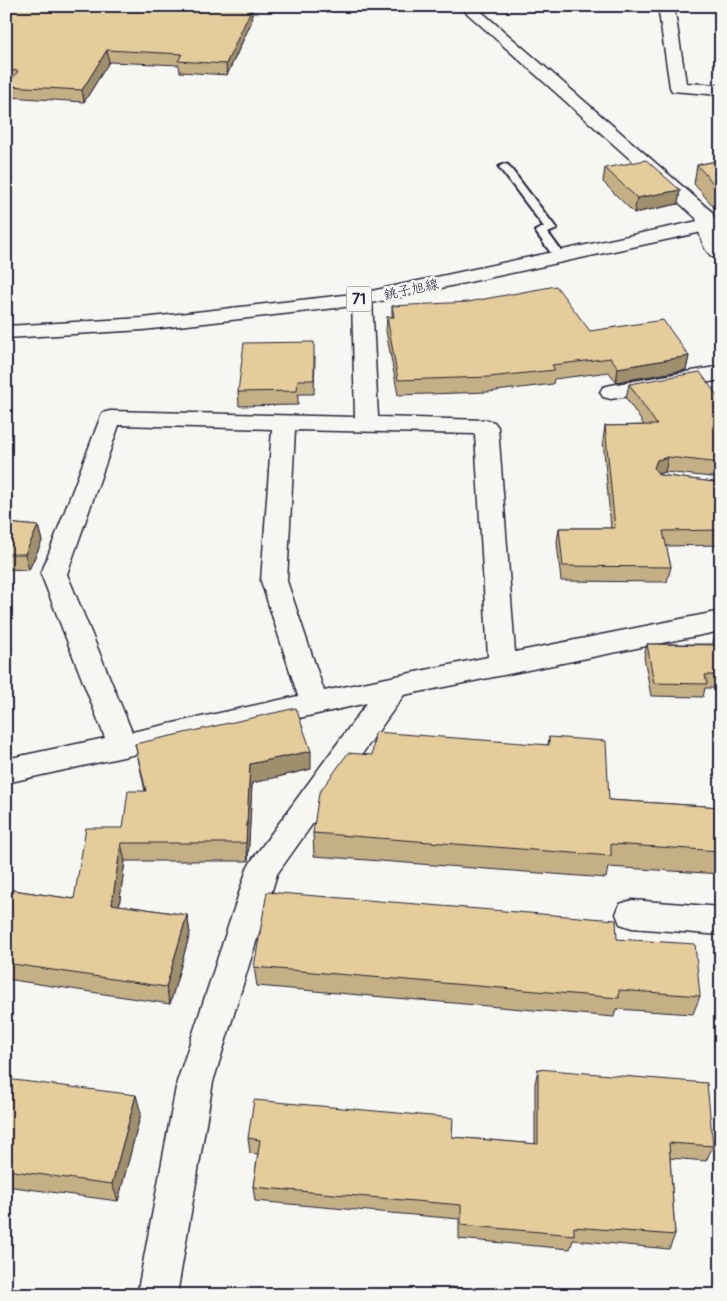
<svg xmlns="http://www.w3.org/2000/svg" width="727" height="1301" font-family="Pangolin,'Klee One',sans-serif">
<rect width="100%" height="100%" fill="#f6f6f2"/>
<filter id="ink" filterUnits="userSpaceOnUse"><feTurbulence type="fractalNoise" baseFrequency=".02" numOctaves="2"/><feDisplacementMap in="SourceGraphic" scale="10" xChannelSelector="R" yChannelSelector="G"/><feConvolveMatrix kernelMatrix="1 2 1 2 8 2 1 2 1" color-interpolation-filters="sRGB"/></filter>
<g filter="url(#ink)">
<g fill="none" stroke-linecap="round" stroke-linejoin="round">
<defs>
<polygon id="lane" points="504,164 508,165 557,229 548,233 566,257 564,260 556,260 535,231 544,227 499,167"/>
<g id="street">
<path d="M459,6H475L712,212L721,238V261C702,256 700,234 696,218Z"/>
<polygon points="658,6 674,6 686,83 721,85 721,95 672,91 670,87"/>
<path d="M362,293L369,295L372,299L378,417L486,420L494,422L498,427L515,652L721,611V631L404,695L277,874L213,1082L177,1295H137L177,1082L247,869L252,860L367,703L6,783V759L105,738L41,574L102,413L110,411L355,417L352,299L355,295ZM119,425L272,429L261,581L298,696L132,732L67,574ZM295,430L475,434L488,657L324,691L287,581Z"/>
<polygon points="721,366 721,380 611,399 603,397 600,392 603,387 611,385"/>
<polygon points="632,900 721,907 721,935 632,928 620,924 616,914 620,904"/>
</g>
<polygon id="primary" points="721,216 721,228 362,305 143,330 6,338 6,326 143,318 362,293"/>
</defs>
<use href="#lane" stroke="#22223b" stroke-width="4"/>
<use href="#street" stroke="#22223b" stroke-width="3"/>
<use href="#primary" stroke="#22223b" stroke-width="3"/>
<use href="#lane" fill="#f6f6f2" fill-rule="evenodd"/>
<use href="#street" fill="#f6f6f2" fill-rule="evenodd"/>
<use href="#primary" fill="#f6f6f2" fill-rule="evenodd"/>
</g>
<g fill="#c5af85" stroke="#22223b">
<polygon points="6,6 253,6 251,23 227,75 180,72 179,65 109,62 84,102 9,97 7,86 10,82 6,81"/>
<polygon points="721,160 721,214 720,214 694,184 697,165"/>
<polygon points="605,168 680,190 678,204 634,213 603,182"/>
<polygon points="392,306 590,331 689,356 686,370 616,382 609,372 554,379 553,384 488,392 398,395 386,331 387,317 392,317"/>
<polygon points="315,357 314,394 298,394 298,405 239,406 238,392"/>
<polygon points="629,384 721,401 721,478 665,472 658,474 659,475 721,483 721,545 666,546 671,567 667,582 561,581 557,542 559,528 611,528 603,440 605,426 644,425 626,398"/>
<polygon points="6,523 38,526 42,541 29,570 6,569"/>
<polygon points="717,629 721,629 721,688 705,688 703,697 651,696 644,657 647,644 714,644 713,642"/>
<polygon points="549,737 609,800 721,807 721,874 608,867 606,878 314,856 313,833 372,755 548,745"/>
<polygon points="135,744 311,769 252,783 248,861 125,861 119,905 187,915 190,933 170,1004 6,979 6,889 74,899 123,828 145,791"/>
<polygon points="617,939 700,996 693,1014 616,1009 614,1017 257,986 254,967"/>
<polygon points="538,1069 713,1146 706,1161 670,1158 675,1235 669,1249 573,1240 570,1249 459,1239 459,1219 255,1201 253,1187 258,1154 250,1153 248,1138 452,1137 535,1144 535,1084"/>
<polygon points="6,1079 141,1113 118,1201 6,1186"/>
</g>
<g fill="#a08f6c" stroke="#22223b">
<polygon points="251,6 253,6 251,23 227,75 226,64"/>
<polygon points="107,50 109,62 84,102 82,90"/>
<polygon points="680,190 678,204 634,213 637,198"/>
<polygon points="689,356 686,370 616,382 618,368"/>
<polygon points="668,457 665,472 654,475 654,468 657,460"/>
<polygon points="38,526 42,541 29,570 25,554"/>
<polygon points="311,751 311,769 252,783 248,861 246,843 250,764"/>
<polygon points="121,843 125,861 117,922 112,904"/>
<polygon points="187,915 190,933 170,1004 166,987"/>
<polygon points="136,1095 141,1113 118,1201 112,1184"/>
</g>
<g fill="#e5cc9b" stroke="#22223b">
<polygon points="6,6 251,6 250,12 226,64 178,61 182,54 107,50 82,90 7,86 18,71 6,70"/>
<polygon points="646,160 680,190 637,198 605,168"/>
<polygon points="721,160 721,192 697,165"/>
<polygon points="556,286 590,331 663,320 689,356 618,368 611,358 552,365 555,370 489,377 398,380 387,317 394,317 392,306 468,302"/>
<polygon points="314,342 314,380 298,380 297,391 238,392 244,343"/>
<polygon points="700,372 721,401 721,463 668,457 657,460 654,468 659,475 721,483 721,530 663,531 671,567 563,566 559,528 615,528 605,426 657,425 629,384"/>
<polygon points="6,523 38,526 25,554 6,554"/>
<polygon points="717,629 721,629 721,644"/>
<polygon points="647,644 721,645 721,675 705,675 707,684 654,683"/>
<polygon points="296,708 311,751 250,764 246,843 121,843 112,904 187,915 166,987 6,963 6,889 74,899 86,828 123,828 128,791 146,791 135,744"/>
<polygon points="375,732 549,745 549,737 606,741 609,800 721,807 721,851 611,844 611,856 313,833 319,793 348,753 372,755"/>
<polygon points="267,892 616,920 617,939 695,944 700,996 619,990 619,998 254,967"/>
<polygon points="538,1069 707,1083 713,1146 669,1143 675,1235 574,1227 574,1235 461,1225 461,1205 253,1187 260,1140 248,1138 254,1100 453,1118 452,1137 538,1144"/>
<polygon points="6,1079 136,1095 112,1184 6,1170"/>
<polygon points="448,1287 534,1295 447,1295"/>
</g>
</g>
<g text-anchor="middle" stroke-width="5" stroke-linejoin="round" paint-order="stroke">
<g font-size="14" fill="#22223b" stroke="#f6f6f2">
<text transform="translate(411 289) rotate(-12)" y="5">銚子旭線</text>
</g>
<rect fill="#f6f6f2" stroke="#626272" stroke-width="1" x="346.5" y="286.5" width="25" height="25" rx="4"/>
<g font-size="15" font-weight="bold" fill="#22223b">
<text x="359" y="304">71</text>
</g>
</g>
<rect width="727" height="1301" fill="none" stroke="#f6f6f2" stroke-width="25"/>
<rect x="12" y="12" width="702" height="1276" fill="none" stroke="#22223b" stroke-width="2" filter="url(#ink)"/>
</svg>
